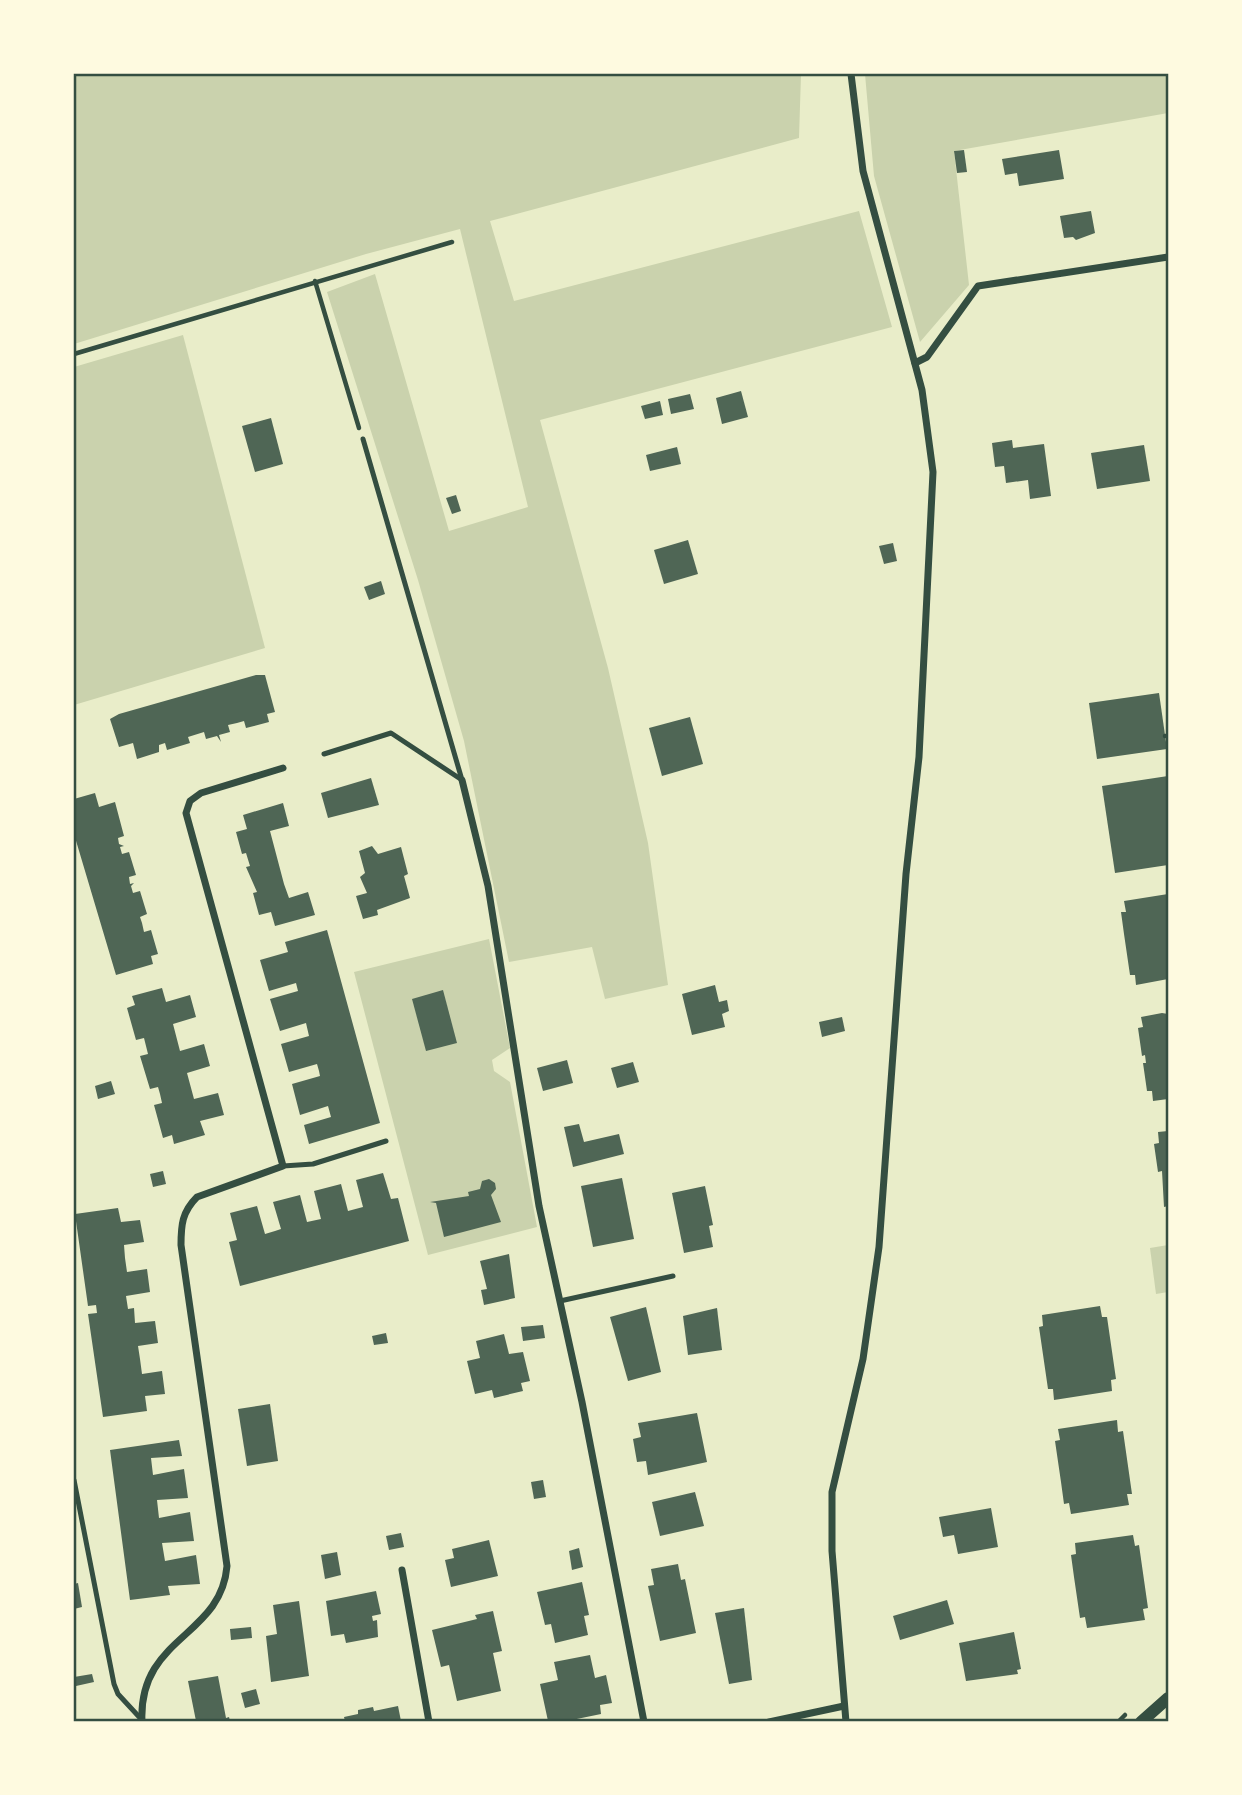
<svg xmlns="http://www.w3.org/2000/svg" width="1242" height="1795" font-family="'Sofia Sans Condensed',sans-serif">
<rect width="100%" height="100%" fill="#e9edc9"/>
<g fill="#cad2ad">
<polygon points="74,74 801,74 799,138 490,221 514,301 859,211 892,327 540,420 608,668 648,843 668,985 605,999 592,947 509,962 464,741 418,580 327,292 375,274 449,531 528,507 460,229 366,254 74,344"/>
<polygon points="865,74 1168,74 1168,113 954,151 969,285 920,342 874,176"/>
<polygon points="183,335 265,648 74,705 74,367"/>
<polygon points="489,939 510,1048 492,1060 494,1071 510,1082 537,1227 428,1255 354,972"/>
<polygon points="1168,1245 1168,1292 1156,1294 1150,1248"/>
</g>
<g fill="#4f6655">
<polygon points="964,150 967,172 957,173 954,151"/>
<polygon points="1059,150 1064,179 1019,186 1017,173 1005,175 1002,159"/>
<polygon points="1091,211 1095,233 1076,240 1073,237 1064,238 1060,216"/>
<polygon points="741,391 748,417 722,424 716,398"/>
<polygon points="690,394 694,409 671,414 668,399"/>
<polygon points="660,401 663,415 645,419 641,406"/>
<polygon points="271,418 283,464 255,472 242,426"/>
<polygon points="1012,440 1013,448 1044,444 1051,496 1030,499 1028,480 1006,483 1004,466 995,467 992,443"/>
<polygon points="1144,445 1150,481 1097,489 1091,453"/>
<polygon points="677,447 681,464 650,471 646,455"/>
<polygon points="456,495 461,511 452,514 446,498"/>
<polygon points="688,540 698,574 664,584 654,550"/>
<polygon points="893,543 897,561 884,564 879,546"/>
<polygon points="381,581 385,594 369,600 364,587"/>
<polygon points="256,675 265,675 275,712 267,714 269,722 246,728 244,721 237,723 228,725 230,732 219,735 221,742 217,736 206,739 204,732 188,737 190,743 167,750 165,743 159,745 159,752 137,759 133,743 119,747 110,719 119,714"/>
<polygon points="1159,693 1167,749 1097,759 1089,703"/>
<polygon points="690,717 703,764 662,776 649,728"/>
<polygon points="1168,776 1168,865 1115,873 1102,786"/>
<polygon points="371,778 379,805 328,818 321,793"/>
<polygon points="95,793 99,807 115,802 124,836 118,838 119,844 124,846 120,847 122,854 129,852 136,875 129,877 130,884 134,883 131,886 133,893 140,891 147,914 140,917 142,923 144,932 151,930 158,954 151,956 153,964 116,975 74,834 74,799"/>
<polygon points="283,803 289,826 270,831 284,884 289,898 308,892 315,915 275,926 271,912 259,915 253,893 257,892 246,867 250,866 246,853 242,854 236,832 247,829 243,815"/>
<polygon points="372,846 378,854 401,847 408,874 404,876 410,898 377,910 378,915 363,919 356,896 367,893 360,877 365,873 359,851"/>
<polygon points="1168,894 1168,979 1136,985 1135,975 1130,975 1124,934 1121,912 1126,912 1124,901"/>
<polygon points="327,930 380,1123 309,1144 304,1125 331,1117 328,1106 300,1115 292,1084 320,1076 319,1071 317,1064 289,1072 281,1044 309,1036 306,1023 280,1031 270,999 298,991 296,983 269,991 260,960 288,952 285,942"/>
<polygon points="715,985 719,1002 727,1000 729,1011 722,1014 725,1027 692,1035 682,994"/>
<polygon points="162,988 166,1002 190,995 196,1017 173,1024 180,1051 204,1044 210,1066 187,1073 194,1099 218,1093 224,1115 200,1121 205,1135 174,1144 172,1135 163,1138 154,1105 162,1103 160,1094 158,1087 150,1089 140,1056 148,1054 144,1038 136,1040 127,1008 135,1005 132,996"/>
<polygon points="443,990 457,1043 426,1051 412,999"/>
<polygon points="1162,1013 1168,1014 1168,1099 1153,1101 1152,1091 1147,1091 1143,1063 1146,1063 1145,1055 1142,1056 1138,1028 1143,1027 1141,1017"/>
<polygon points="842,1017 845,1031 822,1037 819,1022"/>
<polygon points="567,1060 573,1083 543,1091 537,1068"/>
<polygon points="633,1062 639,1082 617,1088 611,1068"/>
<polygon points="111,1081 115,1094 98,1099 95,1086"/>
<polygon points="579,1124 584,1142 619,1134 624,1154 573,1167 564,1127"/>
<polygon points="1168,1131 1168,1206 1164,1207 1162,1171 1158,1172 1154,1144 1159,1143 1158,1132"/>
<polygon points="163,1171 166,1184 153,1187 150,1174"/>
<polygon points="383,1173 391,1199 398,1198 409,1241 240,1286 229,1242 237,1240 230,1213 257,1206 265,1234 275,1231 281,1229 273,1202 300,1195 307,1222 321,1219 314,1191 341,1184 348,1211 363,1207 356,1180"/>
<polygon points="622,1178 634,1239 593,1247 581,1186"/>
<polygon points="489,1179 495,1183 496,1189 491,1195 501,1222 444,1237 436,1203 430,1202 469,1196 468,1192 480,1189 482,1181"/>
<polygon points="705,1186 713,1225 709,1226 713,1247 684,1253 672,1193"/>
<polygon points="118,1208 121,1222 140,1220 144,1242 124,1245 125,1258 127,1272 147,1269 150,1292 126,1296 128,1309 134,1308 135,1323 155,1321 158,1343 138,1346 140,1359 142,1374 162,1371 165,1394 145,1396 147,1411 103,1417 88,1314 97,1313 96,1305 88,1306 75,1214"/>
<polygon points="509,1254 515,1298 484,1305 481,1290 487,1289 480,1261"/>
<polygon points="1100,1306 1102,1317 1107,1317 1116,1379 1111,1380 1112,1391 1054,1400 1053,1389 1048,1389 1039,1327 1043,1326 1042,1315"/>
<polygon points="646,1307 661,1372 628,1381 610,1317"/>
<polygon points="717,1308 722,1350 688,1355 683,1316"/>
<polygon points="543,1325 545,1338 523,1341 521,1327"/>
<polygon points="386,1333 388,1343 374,1345 372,1336"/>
<polygon points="504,1334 509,1354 523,1352 530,1381 521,1383 523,1391 494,1398 492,1390 475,1394 467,1361 480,1358 476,1341"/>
<polygon points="270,1404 278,1461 247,1466 238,1409"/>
<polygon points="697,1413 707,1462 648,1475 646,1461 637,1462 633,1439 641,1437 638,1423"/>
<polygon points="1117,1420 1118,1432 1123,1431 1132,1494 1127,1494 1129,1505 1071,1514 1069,1503 1064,1504 1061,1482 1055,1441 1060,1440 1058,1429"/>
<polygon points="179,1440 182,1456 151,1458 153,1475 184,1469 188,1498 157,1500 159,1518 190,1512 194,1541 162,1543 165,1561 196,1555 200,1584 168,1586 170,1595 130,1600 110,1450"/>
<polygon points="543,1480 546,1497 534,1499 531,1482"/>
<polygon points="695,1492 704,1526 660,1536 652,1502"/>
<polygon points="991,1508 998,1547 958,1554 954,1535 943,1537 939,1517"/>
<polygon points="401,1533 404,1547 389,1550 386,1536"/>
<polygon points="1133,1535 1135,1546 1139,1545 1148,1608 1143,1609 1145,1620 1087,1628 1085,1617 1080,1618 1074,1577 1071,1555 1076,1554 1075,1543"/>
<polygon points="489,1540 498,1576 451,1587 445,1560 454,1558 452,1549"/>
<polygon points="579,1548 583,1567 572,1570 569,1551"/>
<polygon points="337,1552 341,1575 325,1579 321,1555"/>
<polygon points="678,1564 681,1580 685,1579 696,1633 660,1641 648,1586 654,1585 651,1569"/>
<polygon points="582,1582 589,1615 584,1616 588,1635 555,1643 551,1624 545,1625 537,1592"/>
<polygon points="78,1583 82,1607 74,1609 74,1584"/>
<polygon points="376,1591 381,1614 372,1616 373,1621 377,1620 378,1637 346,1643 344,1634 331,1636 326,1601"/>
<polygon points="947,1600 954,1624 900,1640 893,1616"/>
<polygon points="299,1601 309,1676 271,1682 266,1636 277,1634 273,1605"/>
<polygon points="744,1608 752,1680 729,1684 715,1613"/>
<polygon points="493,1611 502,1651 493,1653 501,1691 457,1701 449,1665 441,1667 432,1630 477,1619 475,1615"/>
<polygon points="251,1627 252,1638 231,1640 230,1629"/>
<polygon points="1014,1632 1021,1669 1017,1670 1018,1674 966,1681 959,1643"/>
<polygon points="590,1655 595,1678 606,1675 612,1703 600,1705 601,1714 567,1721 548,1721 540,1684 558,1680 554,1662"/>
<polygon points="92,1674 94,1682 76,1686 74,1677"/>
<polygon points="218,1676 226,1718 229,1717 230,1721 196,1721 188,1681"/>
<polygon points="256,1689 260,1704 245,1708 241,1693"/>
<polygon points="398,1706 401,1721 345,1721 344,1717 358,1714 358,1710 373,1707 374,1711"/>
</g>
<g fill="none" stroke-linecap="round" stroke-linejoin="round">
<g stroke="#344e41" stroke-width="4.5">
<polyline points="315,281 359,428"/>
<polyline points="74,354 452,242"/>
<polyline points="1165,736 1168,736"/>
<polyline points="1118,1722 1125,1715"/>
</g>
<g stroke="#344e41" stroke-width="5">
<polyline points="363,439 462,780"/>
<polyline points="324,754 391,733 462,780"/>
<polyline points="283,1166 313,1164 386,1141"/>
<polyline points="560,1301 673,1276"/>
<polyline points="74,1480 114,1684 118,1694 142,1720"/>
</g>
<g stroke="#344e41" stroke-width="7">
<polyline points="915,363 927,357 978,286 1168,257"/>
<polyline points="462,780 488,886 539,1206 582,1402 644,1722"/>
<polyline points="402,1570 429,1722"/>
<path d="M142,1722C138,1636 221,1638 227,1566L181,1245C181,1225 182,1212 197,1197L283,1166L186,813L190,801L201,793L283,768"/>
<polyline points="769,1722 844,1706"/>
<polyline points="846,1722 832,1551 832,1492 863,1359 879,1247 906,874 919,757 933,472 922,390 863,171 851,74"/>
</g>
<polyline stroke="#344e41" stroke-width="12" points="1141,1722 1168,1698"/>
</g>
<rect width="1242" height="1795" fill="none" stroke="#fefae0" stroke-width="150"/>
<rect x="75" y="75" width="1092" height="1645" fill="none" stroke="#344e41" stroke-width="2.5"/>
</svg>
